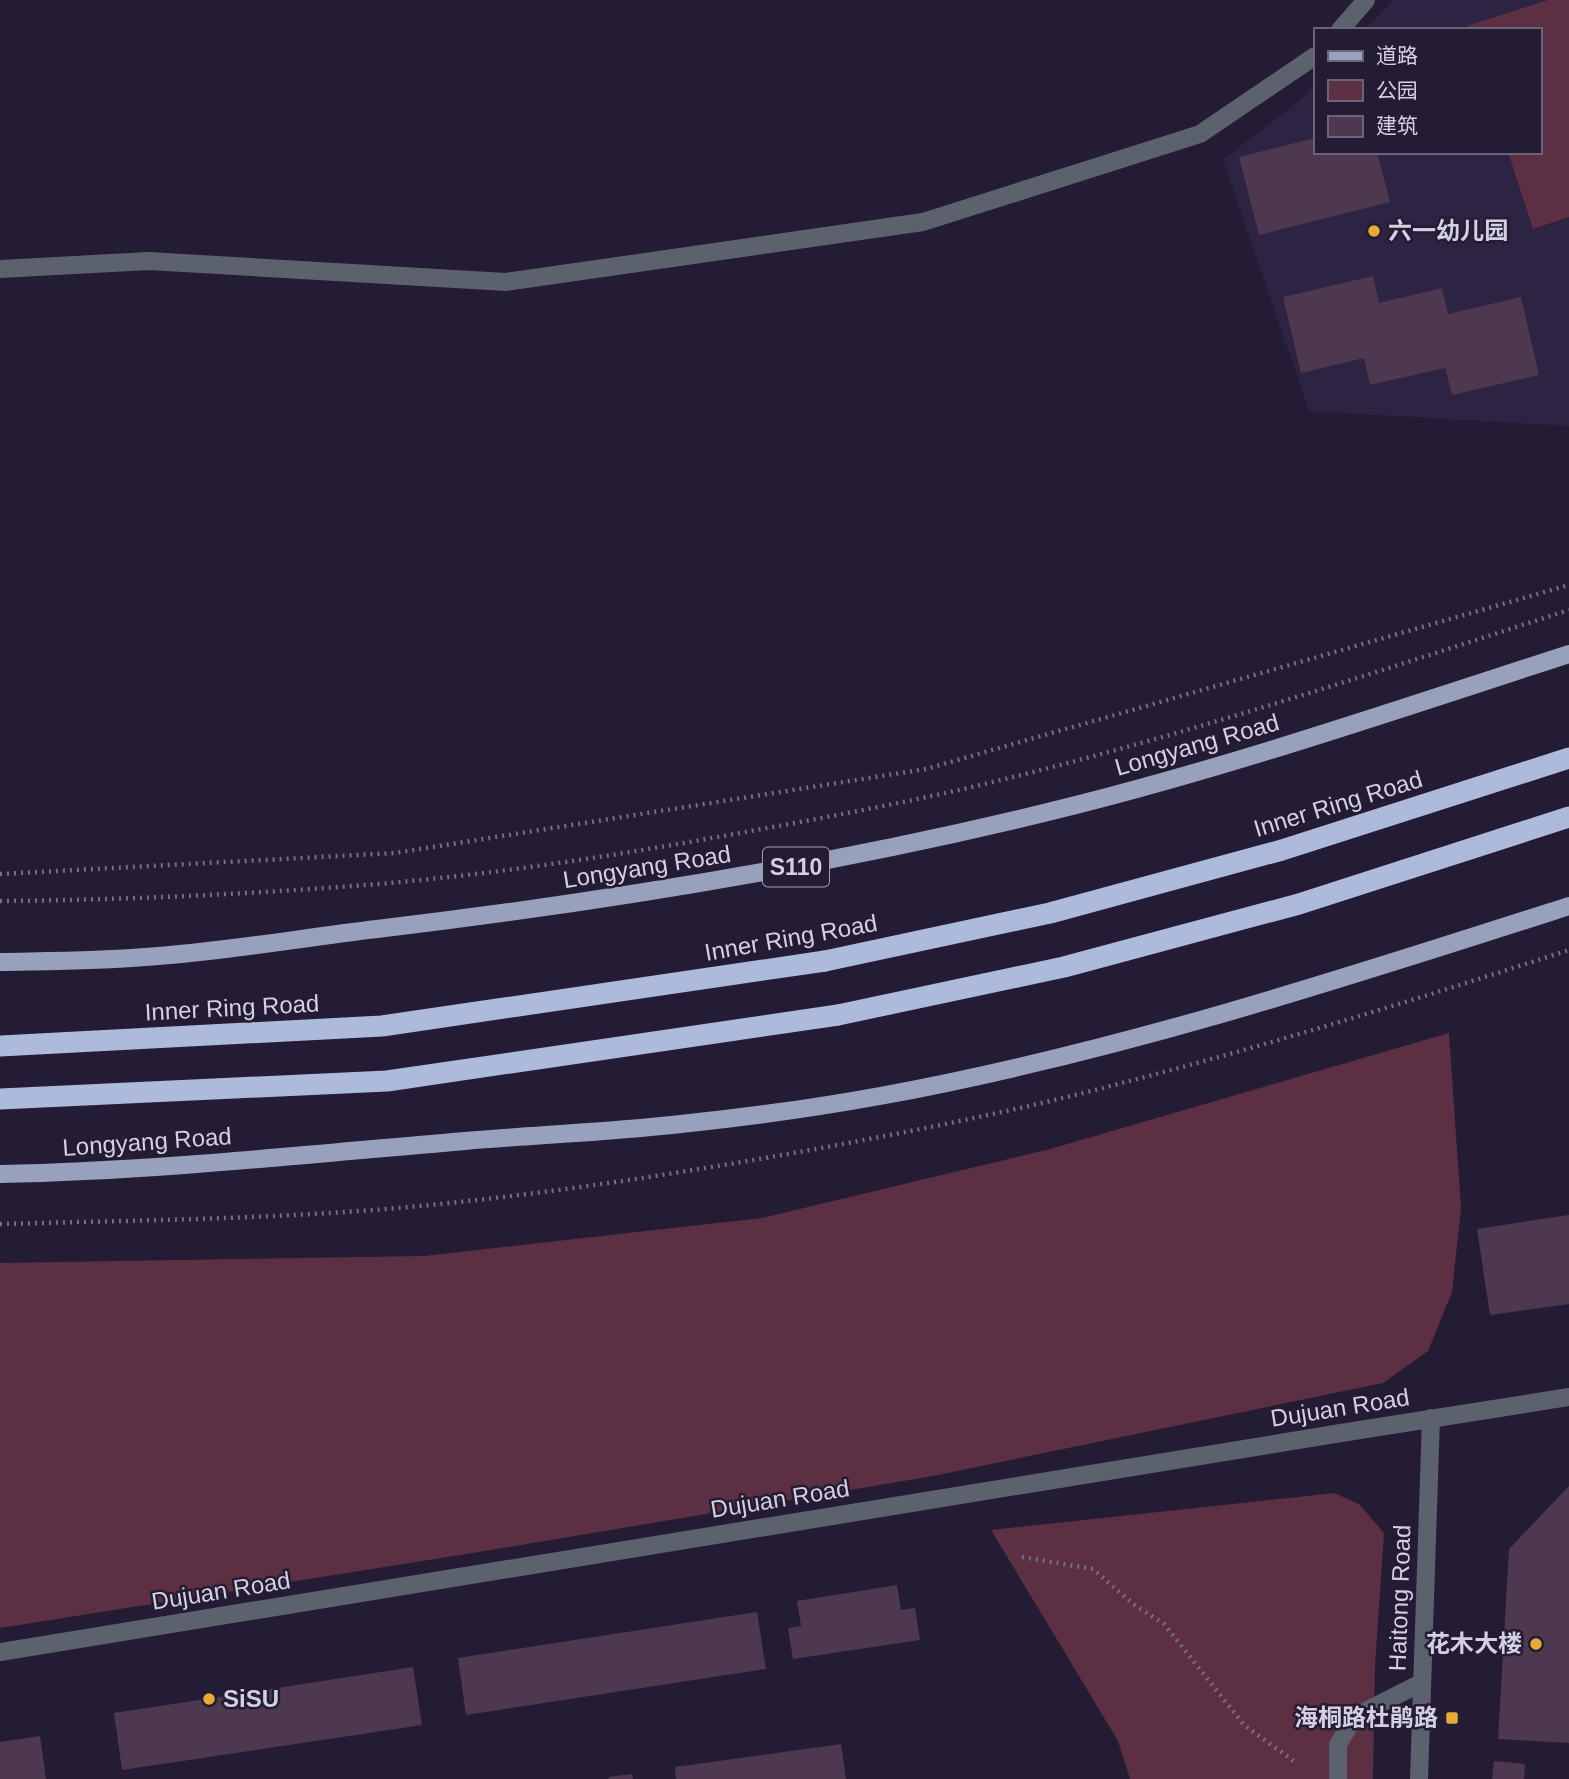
<svg xmlns="http://www.w3.org/2000/svg" width="1569" height="1779" font-family="Helvetica,'Noto Sans SC',sans-serif">
<rect width="100%" height="100%" fill="#241c35"/>
<polygon fill="#2d2342" points="1393,0 1569,0 1569,426 1309,411 1223,160 1301,99 1315,83 1315,152 1539,152 1539,30 1365,30"/>
<g fill="#5d2f42">
<polygon points="1548,0 1569,0 1569,217 1533,229 1508,152 1539,152 1539,30 1468,30 1467,26"/>
<polygon points="1449,1033 1461,1208 1452,1292 1428,1351 1383,1383 933,1476 479,1552 0,1628 0,1263 424,1256 762,1218 1050,1149"/>
<polygon points="1334,1493 1359,1504 1384,1533 1375,1665 1373,1779 1130,1779 1118,1741 991,1530"/>
</g>
<g fill="#4e384f">
<polygon points="1315,138 1315,152 1377,152 1390,202 1259,235 1239,157"/>
<polygon points="1373,276 1379,303 1442,288 1448,314 1521,297 1539,375 1452,395 1445,368 1370,385 1364,358 1301,373 1283,297"/>
<polygon points="1569,1215 1569,1304 1490,1315 1477,1229"/>
<polygon points="1569,1486 1569,1743 1498,1739 1509,1549"/>
<polygon points="897,1585 901,1610 915,1608 920,1640 793,1659 788,1628 801,1626 797,1601"/>
<polygon points="757,1612 766,1669 466,1715 458,1658"/>
<polygon points="413,1667 422,1725 122,1770 114,1713"/>
<polygon points="40,1736 46,1779 0,1779 0,1742"/>
<polygon points="841,1744 846,1779 676,1779 675,1767"/>
<polygon points="1494,1761 1525,1764 1524,1779 1492,1779"/>
<polygon points="632,1774 633,1779 609,1779 608,1777"/>
</g>
<g fill="none" stroke-linecap="round" stroke-linejoin="round">
<g stroke="#756f84" stroke-width="4.5" stroke-dasharray="2 5" stroke-linecap="butt">
<polyline points="0,874 395,853 926,769 1569,585"/>
<path d="M0,901C126,900 253,894 378,884C496,874 613,856 729,835C806,821 883,807 959,790C1166,742 1367,675 1569,610"/>
<path d="M0,1224C150,1220 300,1219 450,1203C572,1190 694,1171 816,1149C918,1130 1021,1110 1122,1083C1273,1044 1421,998 1569,950"/>
<polyline points="1022,1557 1093,1569 1133,1604 1164,1624 1244,1725 1295,1762"/>
</g>
<g stroke="#5c616e" stroke-width="18">
<polyline points="1340,30 1366,0"/>
<polyline points="0,269 149,261 506,282 923,222 1200,134 1315,56"/>
<polyline points="0,1652 1341,1433 1569,1397"/>
<polyline points="1338,1779 1338,1745 1354,1717 1421,1683"/>
<polyline points="1419,1779 1431,1418"/>
</g>
<g stroke="#97a1bc" stroke-width="18">
<path d="M0,962C48,961 97,961 145,957C223,952 300,938 377,929C612,901 846,863 1076,805C1242,763 1405,707 1569,654"/>
<path d="M0,1174C155,1171 310,1154 465,1141C537,1135 609,1132 681,1124C748,1117 814,1108 880,1096C1115,1053 1342,979 1569,906"/>
</g>
<g stroke="#aebadb" stroke-width="21">
<polyline points="825,961 1050,913 1282,850 1569,758"/>
<polyline points="838,1015 1064,967 1299,904 1569,817"/>
</g>
<g stroke="#aebadb" stroke-width="21">
<polyline points="0,1046 382,1026 825,961"/>
<polyline points="0,1099 387,1081 838,1015"/>
</g>
</g>
<g fill="#e7ac37" stroke="#241c35" stroke-width="2.5">
<circle cx="1374" cy="231" r="7"/>
<circle cx="1536" cy="1644" r="7"/>
<circle cx="209" cy="1699" r="7"/>
<rect x="1445" y="1711" width="14" height="14" rx="3.5"/>
</g>
<g text-anchor="middle" stroke-width="5" stroke-linejoin="round" paint-order="stroke">
<rect fill="#241c35" stroke="#9f9aad" stroke-width="2" x="763" y="847.5" width="66" height="39" rx="5"/>
<g font-size="23" font-weight="bold" fill="#d4d0e1">
<text x="796" y="875">S110</text>
</g>
<g font-size="24" font-weight="bold" fill="#d4d0e1" stroke="#241c35" text-anchor="start">
<text x="1388" y="239">六一幼儿园</text>
<text x="1522" y="1652" text-anchor="end">花木大楼</text>
<text x="223" y="1707">SiSU</text>
<text x="1438" y="1726" text-anchor="end">海桐路杜鹃路</text>
</g>
<g font-size="24" fill="#d4d0e1" stroke="#241c35">
<text transform="translate(1197 745) rotate(-16)" y="8">Longyang Road</text>
<text transform="translate(1338 804) rotate(-17)" y="8">Inner Ring Road</text>
<text transform="translate(647 867) rotate(-9)" y="8">Longyang Road</text>
<text transform="translate(791 938) rotate(-10)" y="8">Inner Ring Road</text>
<text transform="translate(232 1008) rotate(-3)" y="8">Inner Ring Road</text>
<text transform="translate(147 1142) rotate(-4)" y="8">Longyang Road</text>
<text transform="translate(1340 1408) rotate(-9)" y="8">Dujuan Road</text>
<text transform="translate(780 1499) rotate(-9)" y="8">Dujuan Road</text>
<text transform="translate(221 1591) rotate(-9)" y="8">Dujuan Road</text>
<text transform="translate(1400 1598) rotate(-88)" y="8">Haitong Road</text>
</g>
</g>
<rect x="1314" y="28" width="228" height="126" fill="#241c35" stroke="#6a647a" stroke-width="2"/>
<rect x="1328" y="51" width="35" height="10" fill="#97a1bc" stroke="#6a647a" stroke-width="2"/>
<text x="1376" y="63" font-size="21" fill="#d4d0e1">道路</text>
<rect x="1328" y="80" width="35" height="21" fill="#5d2f42" stroke="#6a647a" stroke-width="2"/>
<text x="1376" y="98" font-size="21" fill="#d4d0e1">公园</text>
<rect x="1328" y="116" width="35" height="21" fill="#4e384f" stroke="#6a647a" stroke-width="2"/>
<text x="1376" y="133" font-size="21" fill="#d4d0e1">建筑</text>
</svg>
